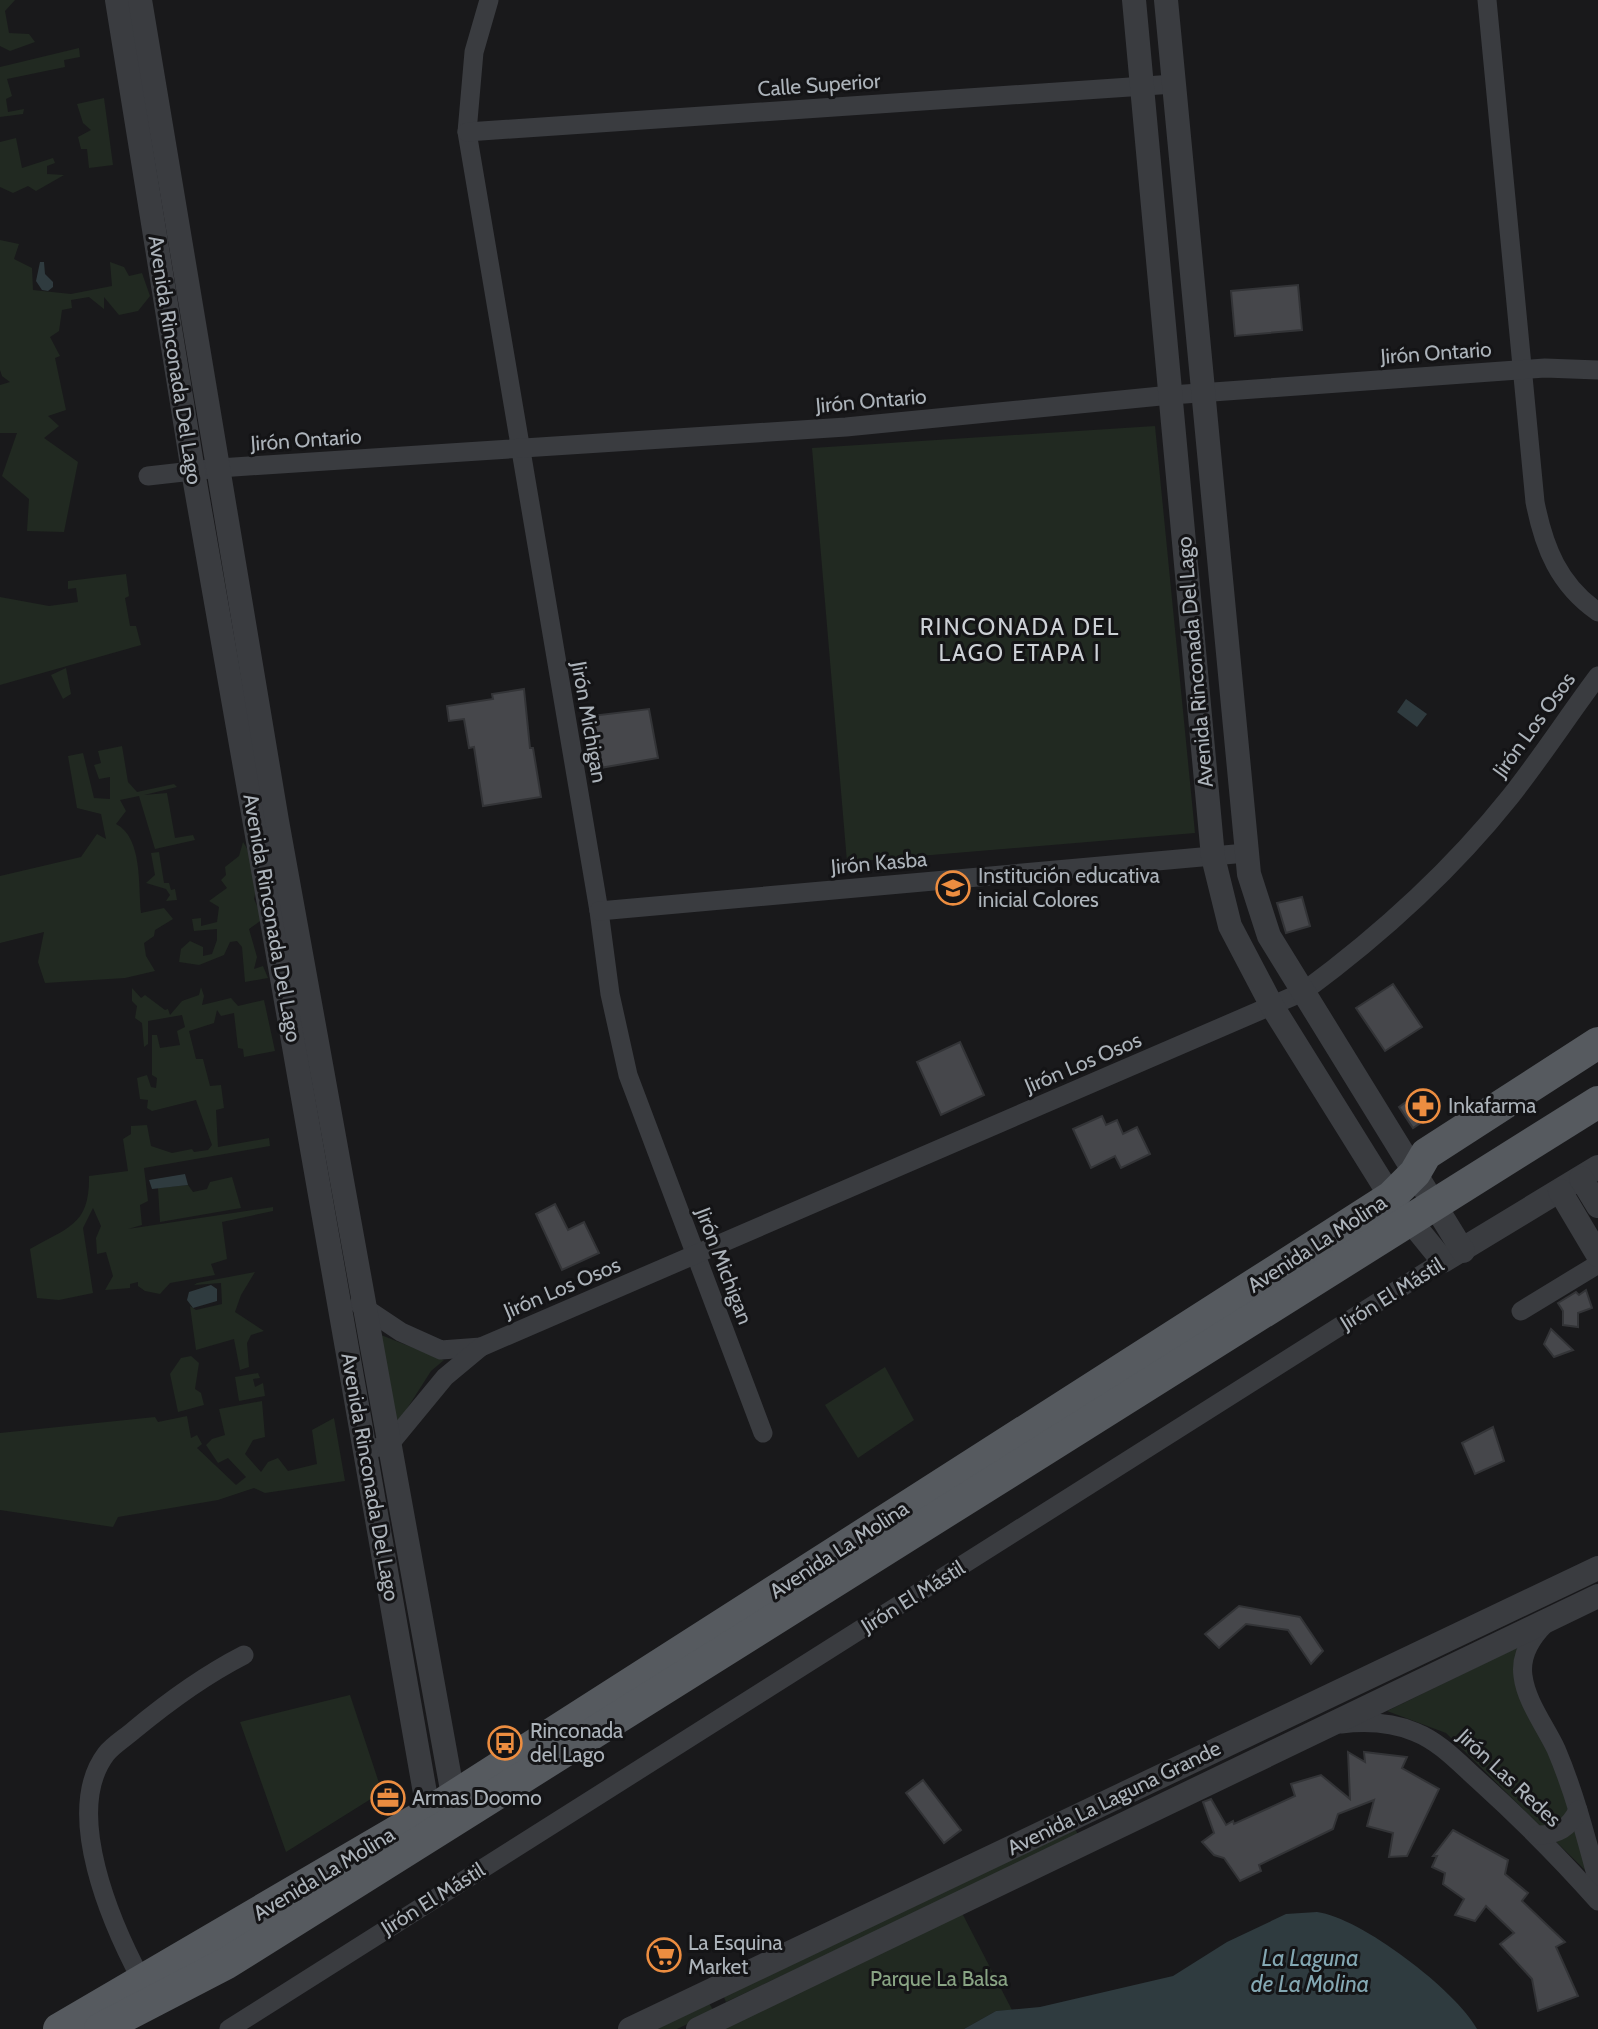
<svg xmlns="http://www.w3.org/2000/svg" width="1598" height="2029" font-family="Cabin,sans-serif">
<rect width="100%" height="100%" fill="#19191b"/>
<g fill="#212921">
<polygon points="0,0 15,0 5,11 9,33 29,34 35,42 10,51 0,46"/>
<polygon points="79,48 80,57 64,60 65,67 7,79 12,96 6,99 8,112 24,109 23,114 0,117 0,67"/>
<polygon points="104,98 113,165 89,168 87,149 81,149 78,137 91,130 83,123 77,104"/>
<polygon points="16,138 22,168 53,158 55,163 47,166 47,174 64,175 36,191 28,186 13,193 0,187 0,142"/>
<polygon points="0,240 19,244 14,259 32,268 33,290 71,294 112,286 110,262 124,267 129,276 142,273 150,296 138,311 119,315 104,297 104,309 89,297 71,300 72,308 62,310 59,331 50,337 60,356 55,358 66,410 48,416 59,426 44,438 78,462 64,532 27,531 29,499 2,476 17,433 0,433 0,385 10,382 2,376 0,370"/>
<polygon points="1155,426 1195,833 847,862 812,448"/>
<polygon points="126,574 129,596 125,598 130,626 136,626 141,645 0,685 0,597 49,606 78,602 76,588 68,589 68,581"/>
<polygon points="66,668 71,694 63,699 51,675"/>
<path d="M122,746L128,782L137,792L174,784L177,787L144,795L167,793L175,838L193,835L195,840L155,849L139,796L120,800L126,811L116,824C143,838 138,886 141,913L164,908L173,919L155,930L154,936L144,943L146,956L155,971L125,978L45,983L38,962L44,932L0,943V876L81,857L97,834L106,839L101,814L77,808L68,756L83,753L94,798L110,799V777L99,779L94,765L101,763L98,751Z"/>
<path d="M243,842C254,858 259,880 254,899L263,919L249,929L257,957L254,969L263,966L268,978L245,982L242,947L237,941L230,942L224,955L199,965L179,962L181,949L190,941L203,947V956L212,954L217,940V929L194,931L192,919L201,918V926L217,922L219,907L209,901L227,888L221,880L226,875L225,867L239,856Z"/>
<polygon points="159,852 164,883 169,883 171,890 175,889 177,900 166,901 170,895 166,889 146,883 155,875 151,853"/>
<path d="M201,987L204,996L202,1005L231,998L238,1006L264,1000L275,1051L244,1057L243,1049L238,1048L234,1013L221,1016L217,1010L214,1023L189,1031L196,1059H203L210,1086L221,1085L224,1108L216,1110L218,1147L269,1138L270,1146L144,1168L148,1201L140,1205L142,1225L128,1229L273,1207V1211L222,1222L227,1259L211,1264L215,1275L170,1283L160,1294L145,1291L138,1286V1282L130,1284V1288L105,1290L113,1276L106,1252L97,1254L96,1238L101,1226L93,1208L83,1228L93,1293L59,1300L37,1298L30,1249C68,1227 90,1225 89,1176L128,1171L123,1139L131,1134V1126L147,1125L151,1146L172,1153L192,1149L194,1152L208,1150L212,1145L196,1100L152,1111L147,1108L148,1100L140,1099L137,1078L147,1075L151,1087L156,1088L157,1078L152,1075V1035H157L160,1048L180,1045L177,1031L185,1027L182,1015L148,1021V1044L144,1047L142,1023L135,1018L137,1006L132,1001V988L141,998L145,995L165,1010L168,1009L170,1015L182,1001L199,995Z"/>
<polygon points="232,1177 241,1208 160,1222 158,1188 188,1185 193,1192 207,1189 210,1182"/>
<polygon points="255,1272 241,1295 235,1312 264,1331 251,1335 247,1343 249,1367 240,1370 234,1339 196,1350 190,1306 196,1310 222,1304 221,1283 194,1285 197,1283"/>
<polygon points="376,1333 444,1360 431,1371 394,1429"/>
<polygon points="191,1356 199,1363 195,1389 201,1393 204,1405 178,1412 170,1374 181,1358"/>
<polygon points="885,1367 914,1420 858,1458 825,1405"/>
<polygon points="258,1373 260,1378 253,1379 255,1387 263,1383 265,1396 239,1401 235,1377"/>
<polygon points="262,1401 265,1437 253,1440 245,1454 261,1472 268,1462 278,1458 288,1471 317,1464 312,1430 334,1418 345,1481 265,1493 254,1488 218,1500 118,1517 113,1527 0,1510 0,1433 155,1417 158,1422 187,1416 191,1438 197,1435 202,1444 197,1448 236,1485 246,1477 228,1458 218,1463 206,1445 212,1439 225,1435 219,1409"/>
<path d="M1520,1646C1512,1704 1529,1709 1550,1757C1567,1794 1577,1836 1590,1875L1446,1733L1387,1711Z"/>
<polygon points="350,1695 382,1792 286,1852 240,1722"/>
<polygon points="1075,1829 1079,1836 726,2002 723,1995"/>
<polygon points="962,1913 1012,2010 996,2011 964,2029 718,2029"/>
<polygon points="709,2003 713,2010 711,2013 677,2029 649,2029"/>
</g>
<g fill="#2f3b3f">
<polygon points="40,262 44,262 45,274 53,282 53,287 48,291 42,290 36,281"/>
<polygon points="1406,699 1427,714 1417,727 1397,712"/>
<polygon points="185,1174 188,1185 152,1189 149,1180"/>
<polygon points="211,1285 217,1289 217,1301 193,1308 187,1300 189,1292"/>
<path d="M1317,1912C1360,1917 1457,1991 1477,2029H964L996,2011L1040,2007L1173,1976L1227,1942L1286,1914Z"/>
</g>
<g fill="#46474b" stroke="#333437" stroke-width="2">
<polygon points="1298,285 1302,330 1235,336 1231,291"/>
<polygon points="524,689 530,748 533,748 541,797 483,806 474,747 469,748 464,719 449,721 447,706 493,699 492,694"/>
<polygon points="649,709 658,758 600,768 591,716"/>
<polygon points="1302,897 1310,926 1286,933 1277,903"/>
<polygon points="1393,984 1422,1027 1385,1051 1356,1008"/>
<polygon points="960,1042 984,1095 941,1115 917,1062"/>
<polygon points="1423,1090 1437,1112 1413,1128 1399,1107"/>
<polygon points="1102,1116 1106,1125 1117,1120 1123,1134 1137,1127 1150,1154 1121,1168 1115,1156 1091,1168 1073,1129"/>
<polygon points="555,1204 568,1230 584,1222 599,1253 562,1270 536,1214"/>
<polygon points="1586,1290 1592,1308 1578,1313 1578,1327 1563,1325 1563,1311 1558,1303 1576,1292 1579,1295"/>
<polygon points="1551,1329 1573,1350 1554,1357 1544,1344"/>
<polygon points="1493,1427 1504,1461 1475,1474 1462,1443"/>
<polygon points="1239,1606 1300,1617 1323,1651 1311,1664 1288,1630 1246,1624 1219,1648 1205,1634"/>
<polygon points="1348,1752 1365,1762 1364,1752 1407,1757 1402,1768 1439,1789 1407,1856 1389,1857 1393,1833 1367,1826 1374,1800 1338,1814 1333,1829 1259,1865 1261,1871 1240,1881 1224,1858 1214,1855 1202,1842 1214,1833 1203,1802 1211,1799 1226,1825 1233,1821 1234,1824 1295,1796 1291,1784 1321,1775 1350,1799"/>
<polygon points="923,1780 961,1830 944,1843 906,1793"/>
<polygon points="394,1785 402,1798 382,1811 374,1797"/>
<polygon points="1453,1830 1508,1860 1505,1874 1528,1893 1522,1901 1565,1942 1556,1947 1578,1996 1538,2011 1532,1979 1500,1944 1514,1933 1486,1906 1475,1921 1455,1915 1464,1899 1443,1884 1445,1873 1432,1867 1437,1856 1433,1856"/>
</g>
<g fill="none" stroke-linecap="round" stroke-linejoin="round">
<g stroke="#3a3c40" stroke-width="19">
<polyline points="489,0 474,52 467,132 599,911 610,994 628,1075 763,1433"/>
<path d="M1487,0L1535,502C1544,548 1559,585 1598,612"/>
<polyline points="467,132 1174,84"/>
<polyline points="148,476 219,468 846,427 1171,395 1545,368 1598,370"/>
<polyline points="599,911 1246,853"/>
<polyline points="359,1304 401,1332 441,1350 481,1347"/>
<polyline points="1521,1311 1598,1264"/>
<path d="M365,1450L389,1445L445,1377L481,1347L1303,992C1379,936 1451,871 1510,797C1541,758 1568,716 1598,676"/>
<path d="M1545,1624C1531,1638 1520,1655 1523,1676C1526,1701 1545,1726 1556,1749C1574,1791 1586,1837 1598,1882"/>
<path d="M1341,1724C1366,1721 1391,1722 1415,1732C1440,1742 1458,1762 1478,1780C1521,1819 1560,1858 1598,1901"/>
<path d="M1538,1835C1558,1835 1569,1828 1578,1810"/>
<path d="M142,1981C112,1925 62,1812 106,1754C113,1745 125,1738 134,1730C169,1701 203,1676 244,1655"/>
<polyline points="229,2029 1443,1261"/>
</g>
<g stroke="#3a3c40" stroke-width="24">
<polyline points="117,0 193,471 431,1827"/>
<polyline points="140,0 277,821 456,1812"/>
<polyline points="1134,0 1213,857 1230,926 1272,1006 1391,1197 1443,1261 1598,1167"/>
<polyline points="1166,0 1249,874 1269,936 1463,1251"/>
<polyline points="1581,1178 1598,1206"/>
<polyline points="1560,1191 1598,1255"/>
<polyline points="630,2029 1598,1568"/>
<polyline points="698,2029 1598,1596"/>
</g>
<g stroke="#565a5f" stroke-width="32">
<polyline points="59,2029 428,1813 1391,1197 1415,1173 1426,1154 1598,1043"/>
<polyline points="100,2029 227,1963 1598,1102"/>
</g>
</g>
<defs>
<symbol id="school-ring" viewBox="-11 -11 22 22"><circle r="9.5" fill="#141416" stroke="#ec8d40" stroke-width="1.5"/><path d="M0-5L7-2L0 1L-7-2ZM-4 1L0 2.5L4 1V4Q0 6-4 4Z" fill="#ec8d40"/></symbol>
<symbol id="pharmacy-ring" viewBox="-11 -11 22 22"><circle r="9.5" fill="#141416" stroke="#ec8d40" stroke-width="1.5"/><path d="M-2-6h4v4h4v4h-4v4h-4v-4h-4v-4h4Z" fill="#ec8d40"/></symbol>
<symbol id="bus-ring" viewBox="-11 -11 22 22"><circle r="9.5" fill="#141416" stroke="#ec8d40" stroke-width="1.5"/><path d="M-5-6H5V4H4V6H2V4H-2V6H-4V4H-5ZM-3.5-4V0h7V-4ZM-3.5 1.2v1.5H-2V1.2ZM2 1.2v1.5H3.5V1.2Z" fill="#ec8d40"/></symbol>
<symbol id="office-ring" viewBox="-11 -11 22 22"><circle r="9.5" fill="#141416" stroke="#ec8d40" stroke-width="1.5"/><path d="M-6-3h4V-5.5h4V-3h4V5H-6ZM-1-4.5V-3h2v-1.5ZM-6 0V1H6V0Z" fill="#ec8d40"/></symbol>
<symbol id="supermarket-ring" viewBox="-11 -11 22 22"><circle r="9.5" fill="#141416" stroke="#ec8d40" stroke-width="1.5"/><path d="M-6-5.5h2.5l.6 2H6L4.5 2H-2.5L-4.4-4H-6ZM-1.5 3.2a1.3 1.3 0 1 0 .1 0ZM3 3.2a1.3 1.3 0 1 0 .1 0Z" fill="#ec8d40"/></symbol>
</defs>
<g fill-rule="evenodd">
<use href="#school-ring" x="934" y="869" width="38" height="38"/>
<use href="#pharmacy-ring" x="1404" y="1087" width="38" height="38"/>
<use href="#bus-ring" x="486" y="1724" width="38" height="38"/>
<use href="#office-ring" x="369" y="1779" width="38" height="38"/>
<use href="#supermarket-ring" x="645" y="1936" width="38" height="38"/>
</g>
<g text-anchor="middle" stroke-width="6" stroke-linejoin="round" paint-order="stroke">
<g font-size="21" fill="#acb3ba" stroke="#141416">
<text transform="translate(819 85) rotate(-4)" y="7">Calle Superior</text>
<text transform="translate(1436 353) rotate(-4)" y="7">Jirón Ontario</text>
<text transform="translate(175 360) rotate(81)" y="7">Avenida Rinconada Del Lago</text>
<text transform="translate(871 401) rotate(-5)" y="7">Jirón Ontario</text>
<text transform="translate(306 440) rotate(-4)" y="7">Jirón Ontario</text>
<text transform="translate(1195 662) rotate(-95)" y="7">Avenida Rinconada Del Lago</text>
<text transform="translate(589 722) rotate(80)" y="7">Jirón Michigan</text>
<text transform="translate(1534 725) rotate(-54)" y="7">Jirón Los Osos</text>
<text transform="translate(879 863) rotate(-5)" y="7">Jirón Kasba</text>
<text transform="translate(272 918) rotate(80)" y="7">Avenida Rinconada Del Lago</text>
<text transform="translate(1083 1063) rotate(-23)" y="7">Jirón Los Osos</text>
<text transform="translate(1317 1244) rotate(-33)" y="7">Avenida La Molina</text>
<text transform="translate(724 1266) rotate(69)" y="7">Jirón Michigan</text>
<text transform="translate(562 1288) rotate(-23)" y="7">Jirón Los Osos</text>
<text transform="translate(1392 1294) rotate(-32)" y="7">Jirón El Mástil</text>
<text transform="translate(370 1477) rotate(80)" y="7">Avenida Rinconada Del Lago</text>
<text transform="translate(839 1550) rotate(-33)" y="7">Avenida La Molina</text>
<text transform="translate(913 1597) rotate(-32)" y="7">Jirón El Mástil</text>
<text transform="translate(1509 1778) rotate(43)" y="7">Jirón Las Redes</text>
<text transform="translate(1114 1798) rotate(-26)" y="7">Avenida La Laguna Grande</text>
<text transform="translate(324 1874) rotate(-31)" y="7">Avenida La Molina</text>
<text transform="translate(433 1899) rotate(-32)" y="7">Jirón El Mástil</text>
</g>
<g font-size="21" fill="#acb3ba" stroke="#141416" text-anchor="start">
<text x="978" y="883">Institución educativa<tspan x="978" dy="24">inicial Colores</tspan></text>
<text x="1448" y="1113">Inkafarma</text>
<text x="530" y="1738">Rinconada<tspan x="530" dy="24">del Lago</tspan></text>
<text x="412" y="1805">Armas Doomo</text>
<text x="688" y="1950">La Esquina<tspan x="688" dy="24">Market</tspan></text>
</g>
<g font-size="21" fill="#89a484" stroke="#141416">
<text x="939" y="1986">Parque La Balsa</text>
</g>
<g font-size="23" letter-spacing="2" fill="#cdd1d6" stroke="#141416">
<text x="1020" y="635">RINCONADA DEL<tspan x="1020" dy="26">LAGO ETAPA I</tspan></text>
</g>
<g font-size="23" font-style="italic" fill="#84a8b3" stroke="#141416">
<text x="1310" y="1966">La Laguna<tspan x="1310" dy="26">de La Molina</tspan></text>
</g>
</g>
</svg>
